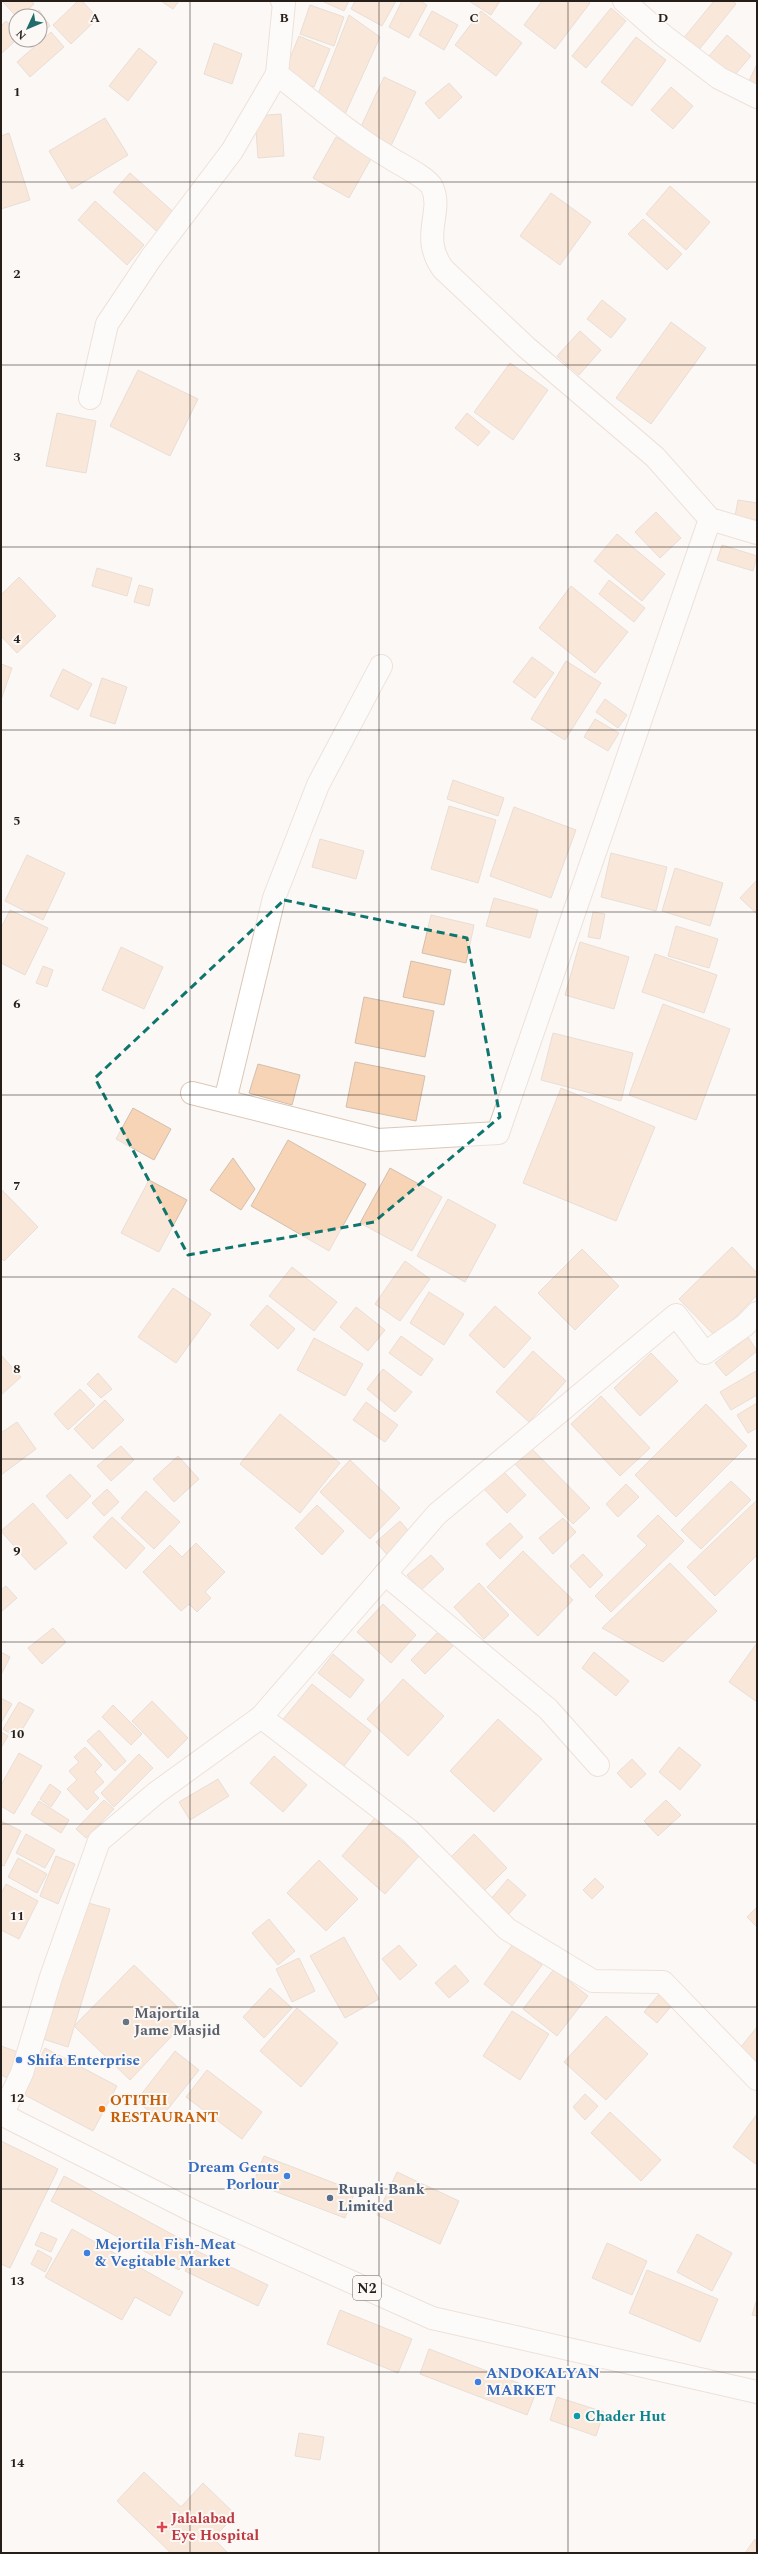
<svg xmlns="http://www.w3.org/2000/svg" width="758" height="2554" font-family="Spectral,serif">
<rect width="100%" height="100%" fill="#fcf8f5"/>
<g fill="#f7d4b5" stroke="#d2bfae">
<polygon points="2,1 32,1 34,4 21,16 16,16"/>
<polygon points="78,1 82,1 98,18 71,44 53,25"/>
<polygon points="161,1 179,1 173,9"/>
<polygon points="322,1 349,1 344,11"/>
<polygon points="355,1 396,1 382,26 351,9"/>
<polygon points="402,1 420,1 427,5 409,38 389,27"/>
<polygon points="469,1 500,1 491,15"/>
<polygon points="542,1 587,1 590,3 555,49 524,25"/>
<polygon points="714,1 733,1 736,4 697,52 682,40"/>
<polygon points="310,5 344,17 334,46 300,34"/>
<polygon points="611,8 626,21 586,68 572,56"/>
<polygon points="39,10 50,26 40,34 40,16 32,16"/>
<polygon points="432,11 458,25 444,50 419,35"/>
<polygon points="481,11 522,43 496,76 455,45"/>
<polygon points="349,15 380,37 345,114 316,99"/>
<polygon points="6,21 16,30 16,40 1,54 1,26"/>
<polygon points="51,32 64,47 30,77 17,62"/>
<polygon points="727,35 751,56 733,77 709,56"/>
<polygon points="299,36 330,49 314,87 283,75"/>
<polygon points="636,37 666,60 632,106 601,82"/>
<polygon points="214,43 242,54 232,84 204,74"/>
<polygon points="139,48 157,62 128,101 109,86"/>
<polygon points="757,64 757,87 748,83"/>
<polygon points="384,77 416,92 391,146 359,131"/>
<polygon points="449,83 462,97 439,119 425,103"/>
<polygon points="671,87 693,106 673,129 651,110"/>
<polygon points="281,114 284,156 258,158 255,116"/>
<polygon points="105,118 128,155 72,189 49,151"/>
<polygon points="9,133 30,200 1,209 1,136"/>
<polygon points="336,137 372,157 349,198 313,178"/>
<polygon points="130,173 179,217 162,236 113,192"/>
<polygon points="670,186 710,222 686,250 646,214"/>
<polygon points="551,193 591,222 560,265 520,236"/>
<polygon points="95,201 144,245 127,265 78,220"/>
<polygon points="643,219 682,254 667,270 628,234"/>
<polygon points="602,300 626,319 611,338 587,319"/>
<polygon points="671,322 706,348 651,424 616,398"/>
<polygon points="580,331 601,350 579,375 557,356"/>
<polygon points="510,363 548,390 513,440 474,412"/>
<polygon points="138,370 198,399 170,456 110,426"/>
<polygon points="57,413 96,421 86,473 46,466"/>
<polygon points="467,413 490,432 478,446 455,428"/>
<polygon points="738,500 757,503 757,520 735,516"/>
<polygon points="656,512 681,538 660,558 635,532"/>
<polygon points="617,534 665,574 642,601 594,561"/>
<polygon points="722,545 757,556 753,571 717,560"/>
<polygon points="97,568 132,578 127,596 92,586"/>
<polygon points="19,577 56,616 17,653 1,636 1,595"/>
<polygon points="609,580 645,608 634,622 599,594"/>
<polygon points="139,585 153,589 149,606 134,602"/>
<polygon points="571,586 628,632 595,673 539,628"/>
<polygon points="532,657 554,673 535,698 513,682"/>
<polygon points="566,661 601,683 565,740 531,719"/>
<polygon points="1,664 12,668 1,700"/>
<polygon points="63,669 92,684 78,710 50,696"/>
<polygon points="102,678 127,687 115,724 90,716"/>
<polygon points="605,699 627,715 618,728 596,712"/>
<polygon points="595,719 619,733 608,751 584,737"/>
<polygon points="453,780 504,798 498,816 447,799"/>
<polygon points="449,806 496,820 478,883 431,869"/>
<polygon points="514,807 576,830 551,898 490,876"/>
<polygon points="320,839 364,851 356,879 312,867"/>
<polygon points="611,853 667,867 656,911 601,897"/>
<polygon points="27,855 65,873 43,920 5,901"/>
<polygon points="675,868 723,883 710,926 662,911"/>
<polygon points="757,880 757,914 740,898"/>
<polygon points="494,898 538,910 530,938 486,926"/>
<polygon points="10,910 48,928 25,975 1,963 1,928"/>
<polygon points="593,912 605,914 600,939 588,937"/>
<polygon points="431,915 474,925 466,963 422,953"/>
<polygon points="676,926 718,939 709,968 668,956"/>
<polygon points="580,942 629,957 614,1009 565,995"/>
<polygon points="121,947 163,967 144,1009 102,990"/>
<polygon points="655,954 717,975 704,1013 642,992"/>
<polygon points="411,961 451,970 444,1005 403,997"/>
<polygon points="43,966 53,970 47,987 36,983"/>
<polygon points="364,997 434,1011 425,1057 355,1043"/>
<polygon points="663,1004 730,1029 696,1120 629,1095"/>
<polygon points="553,1033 633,1053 621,1101 541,1080"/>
<polygon points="355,1062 425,1076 416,1121 346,1107"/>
<polygon points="258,1064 300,1075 292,1105 249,1093"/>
<polygon points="561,1088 655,1127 616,1221 523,1183"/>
<polygon points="133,1108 171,1129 154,1160 116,1139"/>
<polygon points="288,1140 366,1184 329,1251 251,1206"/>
<polygon points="233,1158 255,1189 241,1210 210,1190"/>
<polygon points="390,1168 442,1197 412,1251 360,1223"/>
<polygon points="149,1180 187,1200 159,1252 121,1233"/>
<polygon points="1,1189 38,1227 4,1261 1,1258"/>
<polygon points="448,1199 496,1225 465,1282 417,1256"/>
<polygon points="732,1247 757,1273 757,1295 716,1337 679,1299"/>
<polygon points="582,1249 619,1286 575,1330 538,1293"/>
<polygon points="405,1261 430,1279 400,1321 375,1304"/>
<polygon points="292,1267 337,1302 314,1331 269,1296"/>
<polygon points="173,1288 211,1314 176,1363 138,1337"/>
<polygon points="429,1292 464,1314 444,1345 410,1323"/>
<polygon points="267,1305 295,1329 278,1349 250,1325"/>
<polygon points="495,1306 531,1338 504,1368 469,1335"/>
<polygon points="356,1307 385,1330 368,1351 340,1327"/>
<polygon points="401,1336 433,1359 421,1376 389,1353"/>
<polygon points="748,1337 757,1351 726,1376 715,1363"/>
<polygon points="314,1338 363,1364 345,1396 297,1370"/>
<polygon points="533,1351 566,1381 529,1422 496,1392"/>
<polygon points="651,1353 678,1381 640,1416 614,1388"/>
<polygon points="1,1355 21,1377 1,1395"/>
<polygon points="383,1369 412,1392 395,1412 367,1389"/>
<polygon points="756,1371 757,1395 731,1410 720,1392"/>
<polygon points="98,1373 112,1389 101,1398 87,1384"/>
<polygon points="80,1389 95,1405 68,1430 54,1414"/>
<polygon points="601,1396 650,1448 620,1476 571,1424"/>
<polygon points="105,1400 124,1420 93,1449 74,1429"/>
<polygon points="366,1402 398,1425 385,1442 353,1420"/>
<polygon points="757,1403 757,1428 748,1433 737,1415"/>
<polygon points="706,1404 747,1446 676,1517 635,1475"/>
<polygon points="280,1414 340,1463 300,1513 240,1464"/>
<polygon points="17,1422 36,1449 1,1475 1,1433"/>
<polygon points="121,1446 134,1460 111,1481 97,1466"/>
<polygon points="530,1447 590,1508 573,1524 514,1463"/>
<polygon points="178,1456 199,1479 174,1502 153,1479"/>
<polygon points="350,1460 400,1508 370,1539 320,1492"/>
<polygon points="503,1471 526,1495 507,1513 484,1489"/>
<polygon points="70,1474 91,1496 67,1519 46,1496"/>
<polygon points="731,1481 751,1500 701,1549 681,1530"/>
<polygon points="626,1484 639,1497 618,1517 606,1504"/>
<polygon points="107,1489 119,1502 104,1516 92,1503"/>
<polygon points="146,1491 180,1522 154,1549 121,1518"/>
<polygon points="757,1500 757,1555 715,1596 687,1567"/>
<polygon points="33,1503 67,1543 35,1570 1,1531"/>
<polygon points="317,1505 344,1531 322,1555 295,1528"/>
<polygon points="658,1515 684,1541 611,1612 595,1596 647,1545 637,1536"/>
<polygon points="112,1517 145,1548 126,1569 93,1537"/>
<polygon points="563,1518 576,1532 553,1554 539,1538"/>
<polygon points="400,1521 413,1536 390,1558 376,1542"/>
<polygon points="510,1523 523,1537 500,1559 486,1544"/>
<polygon points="196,1543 225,1572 205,1592 211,1598 197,1612 189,1604 181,1611 143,1572 170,1545 182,1557"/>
<polygon points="523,1551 573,1600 538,1636 487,1587"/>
<polygon points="583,1554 603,1575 590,1588 570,1566"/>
<polygon points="431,1555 444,1569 421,1590 407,1575"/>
<polygon points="670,1563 717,1611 663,1662 602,1628"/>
<polygon points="479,1583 509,1615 484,1639 454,1607"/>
<polygon points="6,1586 17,1598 1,1612 1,1590"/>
<polygon points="383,1604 416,1635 391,1663 357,1632"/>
<polygon points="53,1628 66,1642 42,1664 28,1648"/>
<polygon points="440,1630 454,1645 425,1674 411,1660"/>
<polygon points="757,1643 757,1702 729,1682"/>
<polygon points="1,1652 10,1657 1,1675"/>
<polygon points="594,1652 629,1681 616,1696 582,1668"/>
<polygon points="333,1654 364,1680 350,1698 318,1673"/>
<polygon points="403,1679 444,1716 408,1756 367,1719"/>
<polygon points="312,1684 371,1731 340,1771 280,1723"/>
<polygon points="1,1698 12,1704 1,1723"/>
<polygon points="152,1701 188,1738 168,1758 132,1721"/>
<polygon points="19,1702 34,1710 17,1738 3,1729"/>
<polygon points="113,1705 142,1734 131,1745 102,1717"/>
<polygon points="498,1719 542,1759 494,1812 450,1771"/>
<polygon points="99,1730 126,1761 115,1771 87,1741"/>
<polygon points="1,1732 8,1736 1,1748"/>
<polygon points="85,1747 102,1765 95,1772 104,1782 93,1792 99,1798 87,1810 67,1789 77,1780 69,1771 79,1762 74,1757"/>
<polygon points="679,1747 701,1765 680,1790 659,1772"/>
<polygon points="19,1753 42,1766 14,1814 1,1806 1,1785"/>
<polygon points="139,1754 153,1768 114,1807 101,1793"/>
<polygon points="274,1756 307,1785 283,1812 250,1783"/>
<polygon points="632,1759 646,1774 631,1788 617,1773"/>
<polygon points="218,1779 229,1796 190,1820 179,1802"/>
<polygon points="50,1784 61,1792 51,1807 40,1799"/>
<polygon points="104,1800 114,1809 86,1838 76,1829"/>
<polygon points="666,1800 681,1815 658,1836 644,1821"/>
<polygon points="39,1801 69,1820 61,1833 31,1814"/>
<polygon points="375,1818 419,1856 385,1894 342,1856"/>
<polygon points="1,1821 21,1831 4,1866 1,1865"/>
<polygon points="26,1834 55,1850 45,1868 16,1853"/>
<polygon points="474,1834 507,1868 482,1893 449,1859"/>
<polygon points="56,1856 75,1864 58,1904 40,1896"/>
<polygon points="18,1858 47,1874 37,1893 8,1877"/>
<polygon points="319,1860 358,1899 326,1931 287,1893"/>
<polygon points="595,1878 604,1887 592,1899 583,1890"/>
<polygon points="508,1879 526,1895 507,1916 490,1900"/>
<polygon points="6,1884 38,1901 19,1939 1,1930 1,1894"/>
<polygon points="85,1902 110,1909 68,2047 43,2039"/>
<polygon points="757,1907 757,1927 747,1917"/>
<polygon points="269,1919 295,1951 278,1965 252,1933"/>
<polygon points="344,1937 379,1999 345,2018 310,1956"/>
<polygon points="513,1944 542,1965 512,2006 484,1984"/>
<polygon points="399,1945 417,1965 400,1980 382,1959"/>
<polygon points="299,1958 315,1991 292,2002 276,1969"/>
<polygon points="134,1965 189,2018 130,2080 74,2026"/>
<polygon points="455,1965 469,1981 449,1998 435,1983"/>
<polygon points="554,1969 588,1996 557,2036 523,2009"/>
<polygon points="270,1988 292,2008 264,2038 243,2017"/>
<polygon points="660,1993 673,2004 657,2023 644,2012"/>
<polygon points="297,2008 338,2043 301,2087 260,2051"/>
<polygon points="512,2011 549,2034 520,2080 483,2056"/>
<polygon points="606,2016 648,2054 606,2100 564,2062"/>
<polygon points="757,2027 757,2062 740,2048"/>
<polygon points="1,2046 18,2052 8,2078 1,2075"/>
<polygon points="45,2048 117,2086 93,2131 21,2093"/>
<polygon points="175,2051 199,2070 160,2119 136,2101"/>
<polygon points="207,2070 262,2112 242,2139 186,2097"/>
<polygon points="585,2094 598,2106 585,2120 573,2107"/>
<polygon points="610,2112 661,2160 641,2181 591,2133"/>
<polygon points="757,2114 757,2165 733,2147"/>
<polygon points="1,2141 58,2169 10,2268 1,2264"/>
<polygon points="264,2156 355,2191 345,2218 253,2183"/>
<polygon points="397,2172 459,2201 440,2244 377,2215"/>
<polygon points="64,2176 192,2245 179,2270 51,2201"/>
<polygon points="72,2229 183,2292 170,2316 135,2297 122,2320 45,2277"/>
<polygon points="41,2232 57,2239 51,2252 35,2245"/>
<polygon points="697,2234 732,2253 712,2291 677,2272"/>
<polygon points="607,2243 647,2261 632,2295 592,2278"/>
<polygon points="38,2250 52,2258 45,2272 31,2264"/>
<polygon points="195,2250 268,2285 258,2306 185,2271"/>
<polygon points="647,2270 718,2299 700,2342 629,2313"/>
<polygon points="757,2299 757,2316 752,2315"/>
<polygon points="340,2310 412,2339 398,2373 327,2344"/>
<polygon points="429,2349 537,2390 527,2415 420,2374"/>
<polygon points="557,2397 604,2412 596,2436 550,2420"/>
<polygon points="299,2433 324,2437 320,2460 295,2456"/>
<polygon points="144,2472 181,2507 203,2483 236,2515 213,2538 228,2553 171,2553 117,2501"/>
<polygon points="755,2539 757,2553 745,2553"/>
</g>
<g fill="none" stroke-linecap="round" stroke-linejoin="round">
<defs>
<g id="minor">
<path d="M282,1L284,3L277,74C313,102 348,133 387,156C397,163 427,177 432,187C444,212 419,236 443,269L526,347L655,457L710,519L757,533"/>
<polyline points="624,1 664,36 719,78 757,97"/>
<polyline points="90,398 107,324 151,258 232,151 277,74"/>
<polyline points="192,1093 378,1140 498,1133 710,519"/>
<polyline points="225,1101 274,898 318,785 381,666"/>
<polyline points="385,1574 548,1709 598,1765"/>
<polyline points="261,1717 410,1831 507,1929 593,1981 663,1982 757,2079"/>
<polyline points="2,2115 22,2073 51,1977 99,1841 156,1793 261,1717 437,1514 676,1315 705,1353 744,1326 757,1313"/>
</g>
<polyline id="trunk" points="1,2114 195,2212 432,2318 757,2392"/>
</defs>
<use href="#minor" stroke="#dbc7b7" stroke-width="24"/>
<use href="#trunk" stroke="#dbc7b7" stroke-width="24"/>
<use href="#minor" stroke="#fff" stroke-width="22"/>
<use href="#trunk" stroke="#fff" stroke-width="22"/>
</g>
<path d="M0 0H758V2554H0ZM284,900L467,938L500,1117L374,1222L188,1255L95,1078Z" fill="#fcf8f5" fill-opacity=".55" fill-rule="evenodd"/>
<path fill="none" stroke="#0f766e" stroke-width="3" stroke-dasharray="8 5" stroke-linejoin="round" d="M284,900L467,938L500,1117L374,1222L188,1255L95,1078Z"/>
<path fill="none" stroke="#261f19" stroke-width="1" stroke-opacity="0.55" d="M190,1V2553M379,1V2553M568,1V2553M1,182H757M1,365H757M1,547H757M1,730H757M1,912H757M1,1095H757M1,1277H757M1,1459H757M1,1642H757M1,1824H757M1,2007H757M1,2189H757M1,2372H757"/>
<circle fill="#6b7280" stroke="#fcf8f5" stroke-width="1.5" cx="126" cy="2022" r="4"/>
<g fill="#3f7fe0" stroke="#fcf8f5" stroke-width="1.5">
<circle cx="19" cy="2060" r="4"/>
<circle cx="287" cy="2176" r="4"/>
<circle cx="87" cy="2253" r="4"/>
<circle cx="478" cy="2382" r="4"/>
</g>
<circle fill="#e8710a" stroke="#fcf8f5" stroke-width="1.5" cx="102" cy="2109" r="4"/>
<circle fill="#5c6f8a" stroke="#fcf8f5" stroke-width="1.5" cx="330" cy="2198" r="4"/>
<circle fill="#0f9aa8" stroke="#fcf8f5" stroke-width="1.5" cx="577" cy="2416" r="4"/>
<path fill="#e0444e" stroke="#fcf8f5" stroke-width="1.5" d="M160 2521h4v4h4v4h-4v4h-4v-4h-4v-4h4z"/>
<g text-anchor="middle" stroke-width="4" stroke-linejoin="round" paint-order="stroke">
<rect fill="#fcf8f5" stroke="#66605b" stroke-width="1" x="353" y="2276" width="28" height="24" rx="3"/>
<g font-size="14" font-weight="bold" fill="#261f19">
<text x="367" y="2293">N2</text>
</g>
<g font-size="15" font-weight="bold" fill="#5b616d" stroke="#fcf8f5" text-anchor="start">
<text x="134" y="2018">Majortila<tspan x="134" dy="17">Jame Masjid</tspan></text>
</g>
<g font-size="15" font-weight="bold" fill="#366cbe" stroke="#fcf8f5" text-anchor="start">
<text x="27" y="2065">Shifa Enterprise</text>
<text x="279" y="2172" text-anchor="end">Dream Gents<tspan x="279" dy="17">Porlour</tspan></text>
<text x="95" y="2249">Mejortila Fish-Meat<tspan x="95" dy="17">&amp; Vegitable Market</tspan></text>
<text x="486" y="2378">ANDOKALYAN<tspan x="486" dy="17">MARKET</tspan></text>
</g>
<g font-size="15" font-weight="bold" fill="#c56008" stroke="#fcf8f5" text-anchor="start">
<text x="110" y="2105">OTITHI<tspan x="110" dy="17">RESTAURANT</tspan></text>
</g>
<g font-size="15" font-weight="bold" fill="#4e5e75" stroke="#fcf8f5" text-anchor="start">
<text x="338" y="2194">Rupali Bank<tspan x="338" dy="17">Limited</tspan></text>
</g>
<g font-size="15" font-weight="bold" fill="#0d838f" stroke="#fcf8f5" text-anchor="start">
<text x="585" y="2421">Chader Hut</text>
</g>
<g font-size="15" font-weight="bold" fill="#be3a42" stroke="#fcf8f5" text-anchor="start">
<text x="171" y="2523">Jalalabad<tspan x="171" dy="17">Eye Hospital</tspan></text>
</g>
</g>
<g font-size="13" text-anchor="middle" font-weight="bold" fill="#261f19" stroke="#fcf8f5" stroke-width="4" stroke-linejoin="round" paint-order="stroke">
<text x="95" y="22">A</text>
<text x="284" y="22">B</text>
<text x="474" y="22">C</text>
<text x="663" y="22">D</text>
<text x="17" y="96">1</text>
<text x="17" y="278">2</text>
<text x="17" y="461">3</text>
<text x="17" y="643">4</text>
<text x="17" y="825">5</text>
<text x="17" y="1008">6</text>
<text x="17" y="1190">7</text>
<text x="17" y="1373">8</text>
<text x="17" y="1555">9</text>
<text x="17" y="1738">10</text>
<text x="17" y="1920">11</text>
<text x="17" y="2102">12</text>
<text x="17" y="2285">13</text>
<text x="17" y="2467">14</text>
</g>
<rect width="758" height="2554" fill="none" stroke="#261f19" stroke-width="4"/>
<g transform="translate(28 28) rotate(226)"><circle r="19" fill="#fcf8f5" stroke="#a6a19d"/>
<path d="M0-3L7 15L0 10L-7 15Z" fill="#226d6b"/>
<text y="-6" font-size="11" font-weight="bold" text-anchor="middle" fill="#261f19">N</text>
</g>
</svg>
